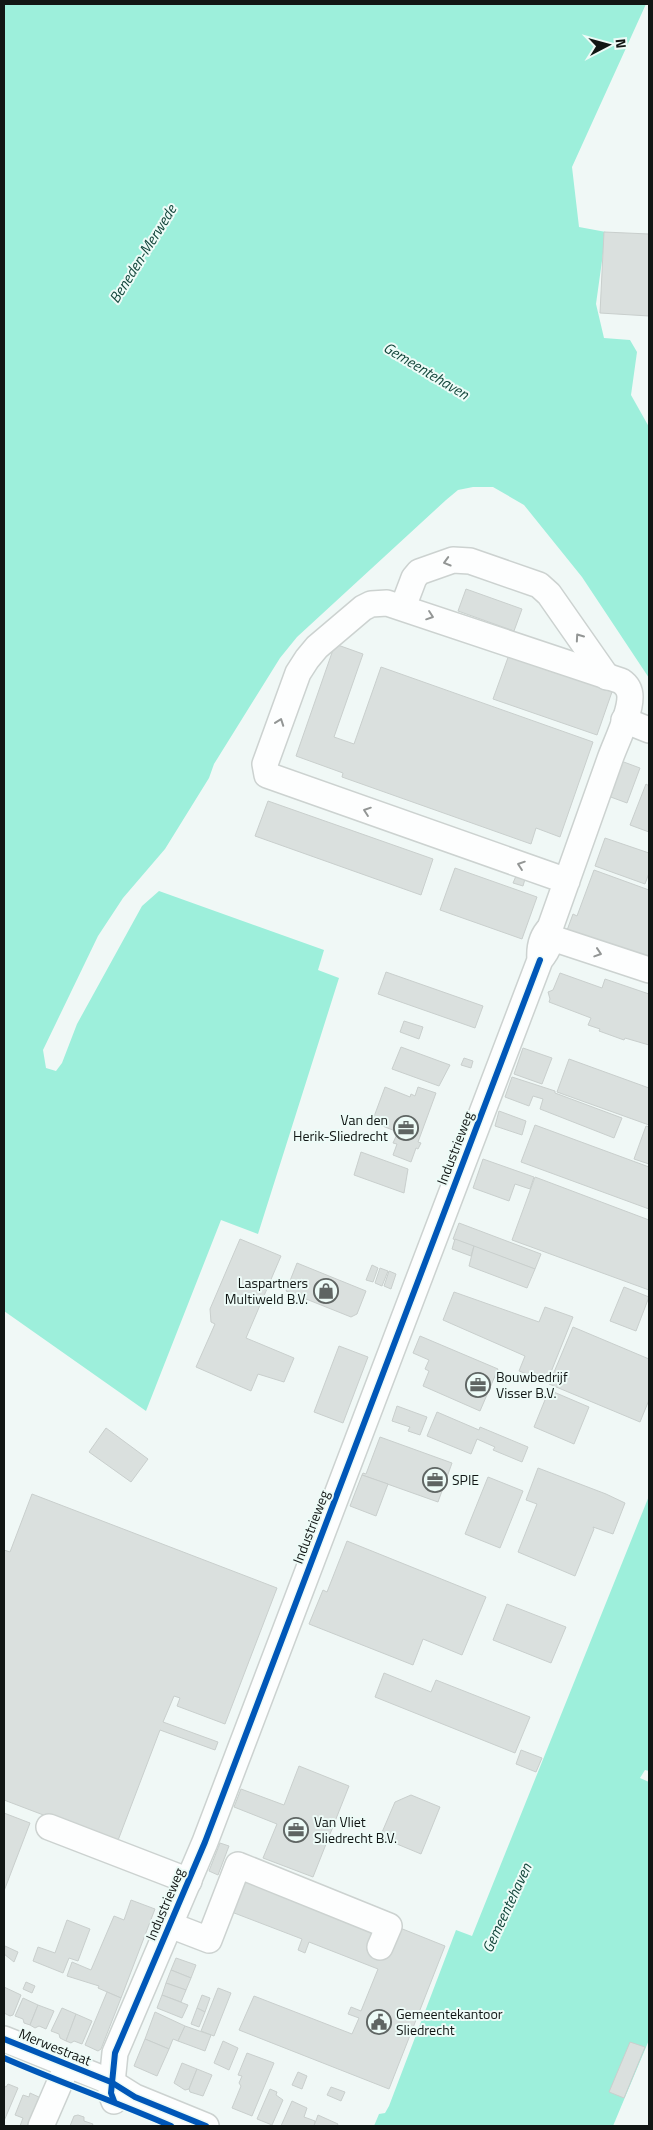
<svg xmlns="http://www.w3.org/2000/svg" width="653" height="2130" font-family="'Titillium Web',sans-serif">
<rect width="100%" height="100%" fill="#f0f8f6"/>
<g fill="#9defdb">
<polygon points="4,4 646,4 572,167 579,227 606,232 596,304 604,338 630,340 637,352 631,395 649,427 649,678 582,577 524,505 493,487 473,487 458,490 446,500 297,637 280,658 214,764 209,778 165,849 123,898 98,936 43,1050 46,1068 56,1071 62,1063 77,1024 142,906 159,891 324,950 318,970 339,978 258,1234 221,1220 146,1411 4,1311"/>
<polygon points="649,1496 649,1771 645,1770 640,1778 649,1782 649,2040 613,2126 374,2126 379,2114 385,2113 389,2106 456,1930 472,1936"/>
</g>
<g fill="#dae0de" stroke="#c9cfcd">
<polygon points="604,232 649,234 649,316 600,313"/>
<polygon points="466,589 522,609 514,631 458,611"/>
<polygon points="335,644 363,654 334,737 354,744 381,667 593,742 560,837 536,828 531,844 342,777 343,773 296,756"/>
<polygon points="510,652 613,689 597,735 493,699"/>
<polygon points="621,761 640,768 627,803 608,796"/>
<polygon points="646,784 649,786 649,832 630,825"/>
<polygon points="268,801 433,859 421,895 255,836"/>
<polygon points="605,838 649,853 649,873 645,884 595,866"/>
<polygon points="455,868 537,897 522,939 440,910"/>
<polygon points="594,870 649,890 649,958 566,933 573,914 577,916"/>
<polygon points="516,876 525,879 523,886 513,883"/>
<polygon points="386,972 483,1006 475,1028 378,994"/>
<polygon points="560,973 602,988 605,979 649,994 649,1045 625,1038 624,1040 599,1031 600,1029 588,1025 591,1018 549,1002 550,999 548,992 553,990"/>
<polygon points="404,1021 423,1027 419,1039 400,1032"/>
<polygon points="401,1047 450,1065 439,1086 392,1069"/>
<polygon points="523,1048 552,1058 542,1084 514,1074"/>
<polygon points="464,1058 473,1061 471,1068 461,1065"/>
<polygon points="569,1059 649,1088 649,1125 557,1092"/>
<polygon points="512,1077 555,1091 555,1093 622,1118 614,1138 540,1109 543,1099 533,1096 529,1106 505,1097"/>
<polygon points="385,1087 410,1097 411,1094 415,1096 418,1087 436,1093 418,1142 421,1143 418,1149 416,1148 411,1162 393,1155 397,1144 393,1143 398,1132 372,1122"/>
<polygon points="499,1111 526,1121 522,1135 495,1126"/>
<polygon points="535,1125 649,1167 649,1209 521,1162"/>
<polygon points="646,1126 649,1127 649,1164 634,1159"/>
<polygon points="361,1152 408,1169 404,1193 354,1175"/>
<polygon points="483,1159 534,1177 530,1189 515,1184 509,1201 473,1188"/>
<polygon points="535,1177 649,1220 649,1290 512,1240"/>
<polygon points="459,1223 541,1254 535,1269 453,1239"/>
<polygon points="240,1239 281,1256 246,1338 294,1358 284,1382 258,1374 251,1391 196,1367 215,1324 211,1322 210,1309"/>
<polygon points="455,1239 474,1246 471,1256 452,1249"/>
<polygon points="474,1246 535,1269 527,1288 469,1266"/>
<polygon points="297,1263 366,1291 357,1314 351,1317 286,1291"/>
<polygon points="372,1265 378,1268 373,1282 366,1280"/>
<polygon points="380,1268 388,1271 382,1286 375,1283"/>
<polygon points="389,1271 396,1274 391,1289 384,1286"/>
<polygon points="624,1287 649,1297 636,1331 610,1321"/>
<polygon points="454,1292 539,1322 545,1307 573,1317 547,1382 519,1371 525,1356 443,1320"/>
<polygon points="573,1327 649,1359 649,1400 640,1422 549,1384"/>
<polygon points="420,1336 498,1369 480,1411 423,1386 429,1371 425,1369 429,1360 413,1353"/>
<polygon points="339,1346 368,1357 343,1423 314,1412"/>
<polygon points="549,1390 589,1407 574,1444 534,1427"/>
<polygon points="397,1406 427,1417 420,1435 408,1431 410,1427 392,1421"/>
<polygon points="437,1412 479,1430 480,1427 528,1447 522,1462 493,1450 495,1447 477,1439 471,1454 427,1436"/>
<polygon points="106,1428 148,1459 131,1482 89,1452"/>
<polygon points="380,1437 452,1463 438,1502 362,1475 363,1473 366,1474"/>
<polygon points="538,1468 606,1494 625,1503 613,1534 593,1527 594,1529 575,1576 518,1552 537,1504 526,1500"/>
<polygon points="362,1475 388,1484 376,1516 350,1506"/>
<polygon points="488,1477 523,1491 500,1548 465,1534"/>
<polygon points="32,1494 277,1588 225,1724 177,1706 180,1698 174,1696 163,1722 218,1742 215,1750 160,1730 117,1843 4,1800 4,1550 10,1552"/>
<polygon points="347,1541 486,1597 462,1655 423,1639 413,1665 309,1624 323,1590 327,1592"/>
<polygon points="507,1604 566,1627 551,1663 493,1640"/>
<polygon points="384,1673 431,1692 436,1680 530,1717 515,1753 375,1697"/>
<polygon points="521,1750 542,1758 536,1772 516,1764"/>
<polygon points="299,1766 349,1786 313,1877 263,1858 277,1824 234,1807 241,1789 284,1805"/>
<polygon points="411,1795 440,1807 421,1854 380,1837 395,1802"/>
<polygon points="4,1813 30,1823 4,1891"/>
<polygon points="220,1843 229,1846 218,1875 209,1871"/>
<polygon points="242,1876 395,1926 445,1946 389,2089 239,2030 254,1996 352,2034 359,2018 348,2014 351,2007 361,2011 378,1969 309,1942 305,1953 298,1950 302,1939 229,1911"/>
<polygon points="131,1900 155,1909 121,1998 98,1988 99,1986 67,1976 72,1962 91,1970 114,1916 124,1920"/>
<polygon points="67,1920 90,1929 78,1961 69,1958 63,1973 33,1961 38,1947 55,1953"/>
<polygon points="5,1946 18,1952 14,1962 4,1954"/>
<polygon points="176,1958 196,1965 191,1978 171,1970"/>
<polygon points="171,1970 191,1978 186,1990 166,1983"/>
<polygon points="26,1982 35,1986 32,1993 23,1989"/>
<polygon points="166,1983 186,1990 181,2002 162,1995"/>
<polygon points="4,1987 21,1995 13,2015 10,2016 4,2013"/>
<polygon points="218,1988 231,1993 214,2036 201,2031"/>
<polygon points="107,1992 121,1998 101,2049 98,2051 85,2045"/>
<polygon points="162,1995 188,2005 182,2018 157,2008"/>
<polygon points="202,1995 210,1998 205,2012 197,2008"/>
<polygon points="23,1998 38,2005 30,2025 24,2023 23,2019 15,2016"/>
<polygon points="38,2005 54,2011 46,2029 39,2026 35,2028 30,2025"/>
<polygon points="62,2008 76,2014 66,2041 60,2038 59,2034 51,2031"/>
<polygon points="197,2008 205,2012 199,2027 191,2024"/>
<polygon points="155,2012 185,2026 178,2041 173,2039 169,2049 145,2039"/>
<polygon points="76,2014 92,2021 82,2044 74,2041 71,2043 66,2041"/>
<polygon points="185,2026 211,2035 205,2051 178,2041"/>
<polygon points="145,2039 169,2049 157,2076 134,2066"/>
<polygon points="223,2041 238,2048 229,2070 214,2063"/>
<polygon points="630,2042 645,2047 624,2098 609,2092"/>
<polygon points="247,2053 274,2063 252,2116 232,2108 241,2086 239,2083 242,2076 238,2075"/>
<polygon points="182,2063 197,2069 189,2089 185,2090 174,2083"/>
<polygon points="197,2069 212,2075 203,2096 190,2092 189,2089"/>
<polygon points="298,2072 307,2076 302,2089 292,2085"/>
<polygon points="8,2084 18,2088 4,2121 4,2086 6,2087"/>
<polygon points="331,2087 345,2092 341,2101 327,2095"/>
<polygon points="270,2089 277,2092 276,2095 283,2100 272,2125 257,2119"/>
<polygon points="30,2093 41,2098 28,2126 20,2126 23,2118 15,2115 23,2095 29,2097"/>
<polygon points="292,2101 307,2108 304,2117 315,2121 314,2126 281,2126"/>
<polygon points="78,2115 84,2117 84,2121 93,2124 92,2126 70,2126 74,2116"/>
<polygon points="318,2115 338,2124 337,2126 314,2126"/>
</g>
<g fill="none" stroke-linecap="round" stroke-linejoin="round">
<defs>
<g id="minor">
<polyline points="403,607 414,578 419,572 453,560 470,561 539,585 549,594 607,677"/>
<polyline points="624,720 649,730"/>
<path d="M550,928C570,871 590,815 610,759C616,742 630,715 630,697C630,690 627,685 621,681L387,603L371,604L363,608L317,647L307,659L298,673L265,764L267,775L567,881"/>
<polyline points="552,938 649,970"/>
<polyline points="49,1827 189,1881"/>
<polyline points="170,1925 209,1940 238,1865 389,1926 380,1947"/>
<polyline points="4,2039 111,2082 135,2097 206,2126"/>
<path d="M114,2101L111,2093L115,2053L205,1842L540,960C549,949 552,941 550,928C541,937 539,947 540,960"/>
<polyline points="41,2126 67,2066"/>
</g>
</defs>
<use href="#minor" stroke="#ccd2d0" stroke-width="28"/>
<use href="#minor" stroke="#fdfefe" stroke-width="25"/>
<defs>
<g id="cycleway">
<polyline points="4,2039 111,2082 135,2097 206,2126"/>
<path d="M4,2058C59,2082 116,2102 171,2126"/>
<polyline points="114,2101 111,2093 115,2053 205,1842 540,960"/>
</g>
</defs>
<use href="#cycleway" stroke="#edfbf7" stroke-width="9"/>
<use href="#cycleway" stroke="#0057b8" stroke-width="6"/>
</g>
<defs><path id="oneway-chevron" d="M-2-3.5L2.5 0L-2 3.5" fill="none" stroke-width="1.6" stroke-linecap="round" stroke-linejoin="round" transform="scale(1.25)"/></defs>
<g stroke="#939695">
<use href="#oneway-chevron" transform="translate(447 562) rotate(164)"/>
<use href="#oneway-chevron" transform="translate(430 616) rotate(19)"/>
<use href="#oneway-chevron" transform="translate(579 637) rotate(-125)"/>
<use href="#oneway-chevron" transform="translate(280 722) rotate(-70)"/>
<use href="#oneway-chevron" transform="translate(367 811) rotate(-161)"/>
<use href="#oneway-chevron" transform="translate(521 865) rotate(-161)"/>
<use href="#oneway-chevron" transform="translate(598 953) rotate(18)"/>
</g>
<defs>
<symbol id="office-ring" viewBox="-11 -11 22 22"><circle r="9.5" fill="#edfbf7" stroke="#5f6563" stroke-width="1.5"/><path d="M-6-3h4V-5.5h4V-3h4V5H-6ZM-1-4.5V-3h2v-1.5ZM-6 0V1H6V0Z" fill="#5f6563"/></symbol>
<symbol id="shop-ring" viewBox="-11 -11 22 22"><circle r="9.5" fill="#edfbf7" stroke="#5f6563" stroke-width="1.5"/><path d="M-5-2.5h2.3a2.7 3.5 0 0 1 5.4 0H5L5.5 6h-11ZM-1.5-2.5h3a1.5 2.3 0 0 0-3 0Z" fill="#5f6563"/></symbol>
<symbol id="civic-ring" viewBox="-11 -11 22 22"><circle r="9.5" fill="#edfbf7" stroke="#5f6563" stroke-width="1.5"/><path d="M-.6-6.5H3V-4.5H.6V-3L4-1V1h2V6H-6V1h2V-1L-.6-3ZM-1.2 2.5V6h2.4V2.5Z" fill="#5f6563"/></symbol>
</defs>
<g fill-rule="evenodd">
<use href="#office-ring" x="392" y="1114" width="28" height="28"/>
<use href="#shop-ring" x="312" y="1277" width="28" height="28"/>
<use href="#office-ring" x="464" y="1371" width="28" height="28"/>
<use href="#office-ring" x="421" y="1466" width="28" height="28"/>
<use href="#office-ring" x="282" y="1816" width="28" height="28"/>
<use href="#civic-ring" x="365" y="2008" width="28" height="28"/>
</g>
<g text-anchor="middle" stroke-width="4" stroke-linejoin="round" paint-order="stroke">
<g font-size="14" fill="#111614" stroke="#edfbf7" text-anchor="start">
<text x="388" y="1125" text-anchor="end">Van den<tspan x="388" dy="16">Herik-Sliedrecht</tspan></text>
<text x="308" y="1288" text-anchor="end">Laspartners<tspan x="308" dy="16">Multiweld B.V.</tspan></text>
<text x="496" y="1382">Bouwbedrijf<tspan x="496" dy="16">Visser B.V.</tspan></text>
<text x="452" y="1485">SPIE</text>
<text x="314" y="1827">Van Vliet<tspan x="314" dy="16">Sliedrecht B.V.</tspan></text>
<text x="396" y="2019">Gemeentekantoor<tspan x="396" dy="16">Sliedrecht</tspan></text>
</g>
<g font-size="14" fill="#111614" stroke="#edfbf7">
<text transform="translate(455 1148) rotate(-69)" y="5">Industrieweg</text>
<text transform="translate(311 1527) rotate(-69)" y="5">Industrieweg</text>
<text transform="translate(165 1904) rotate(-67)" y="5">Industrieweg</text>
<text transform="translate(55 2047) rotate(22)" y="5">Merwestraat</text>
</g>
<g font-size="15" font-style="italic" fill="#13463b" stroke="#edfbf7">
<text transform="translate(143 254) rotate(-58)" y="5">Beneden-Merwede</text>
<text transform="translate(426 371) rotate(31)" y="5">Gemeentehaven</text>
<text transform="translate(507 1908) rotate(-65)" y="5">Gemeentehaven</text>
</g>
</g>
<rect width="653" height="2130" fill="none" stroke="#111614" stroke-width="10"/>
<g transform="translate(608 45) rotate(84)" stroke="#edfbf7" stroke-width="4" paint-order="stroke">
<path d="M0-4L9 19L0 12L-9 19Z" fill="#111614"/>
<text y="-8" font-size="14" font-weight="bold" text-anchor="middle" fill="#111614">N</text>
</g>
</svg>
